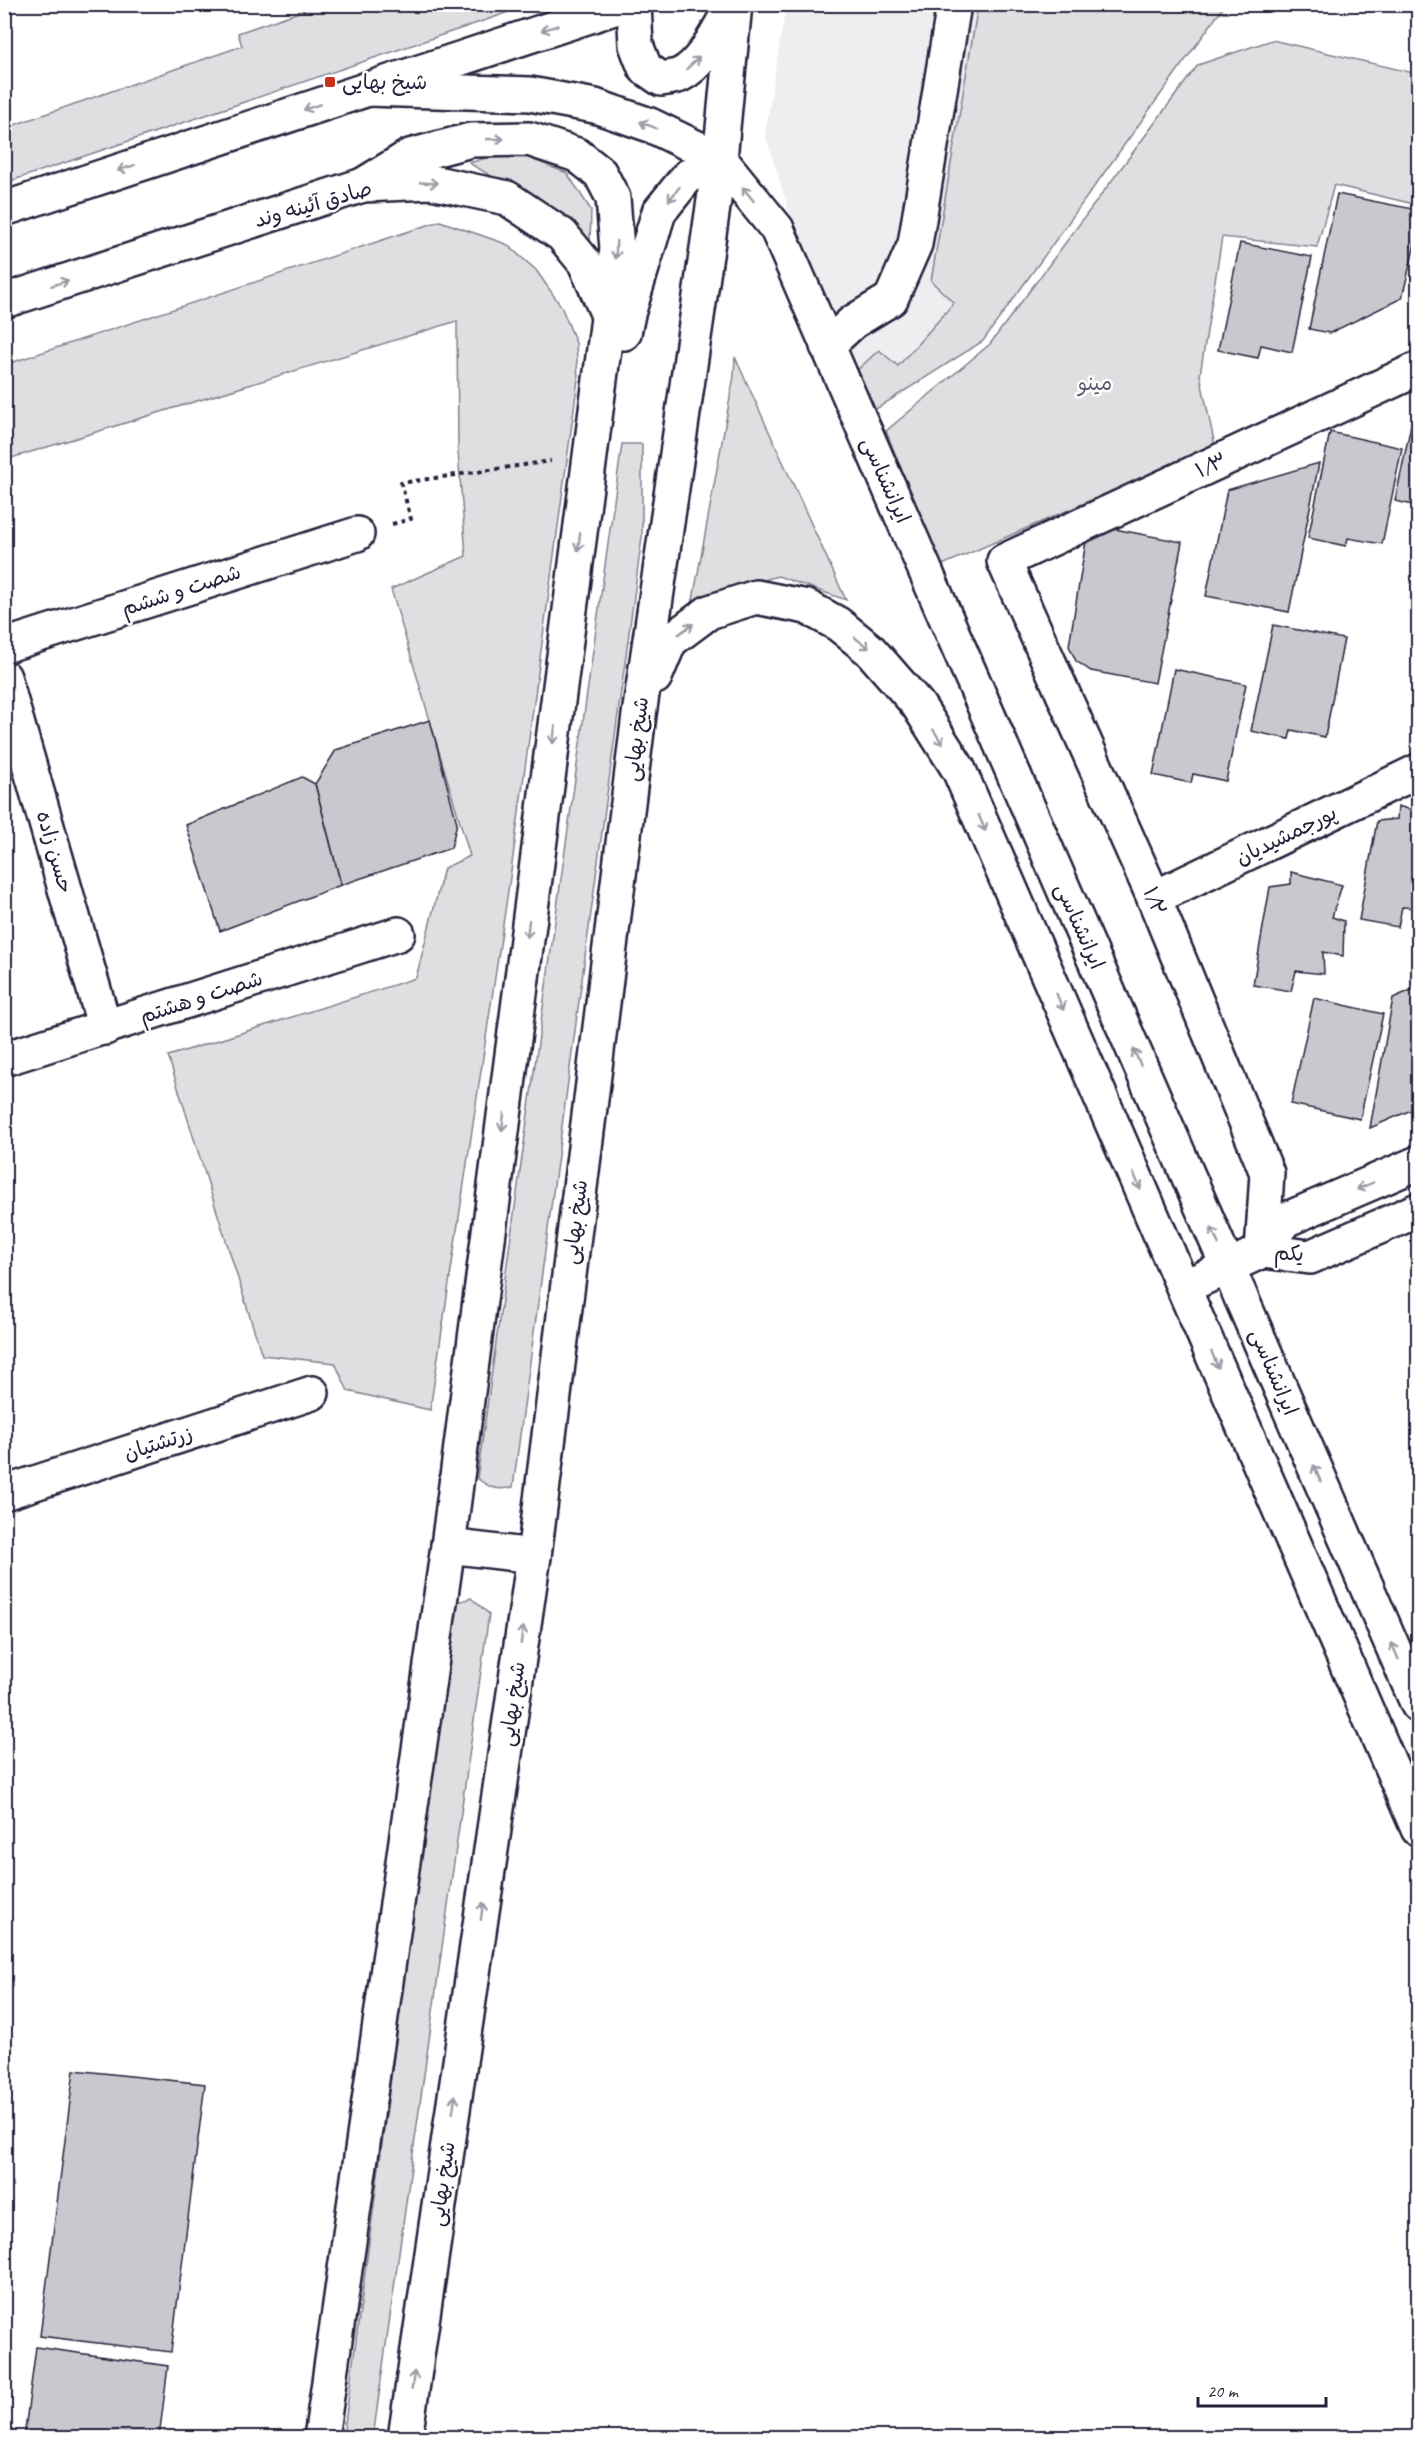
<svg xmlns="http://www.w3.org/2000/svg" width="1423" height="2442" font-family="Caveat,'Playpen Sans Arabic',sans-serif">
<rect width="100%" height="100%" fill="#fff"/>
<filter id="ink" filterUnits="userSpaceOnUse"><feTurbulence type="fractalNoise" baseFrequency=".0167" numOctaves="2"/><feDisplacementMap in="SourceGraphic" scale="12" xChannelSelector="R" yChannelSelector="G"/><feConvolveMatrix kernelMatrix="1 2 1 2 8 2 1 2 1" color-interpolation-filters="sRGB"/></filter>
<g filter="url(#ink)">
<polygon fill="#eeeef1" points="786,5 1225,5 983,341 870,413 790,214 765,133"/>
<g fill="#dfdfe2" stroke="#80808e" stroke-width="1.5">
<polygon points="322,4 526,5 495,17 5,183 5,128 242,46 238,33"/>
<polygon points="978,5 1225,5 983,341 870,413 853,374 879,350 898,366 954,303 931,281"/>
<polygon points="1272,40 1418,74 1418,205 1334,185 1317,247 1222,237 1200,375 1215,446 940,566 886,431 990,344 1198,65"/>
<polygon points="510,151 567,173 591,210 590,242 558,215 469,163"/>
<polygon points="440,221 506,244 536,270 561,306 576,343 578,379 511,871 430,1410 348,1391 335,1363 262,1355 168,1056 416,978 444,868 470,856 391,589 466,556 458,451 457,321 5,460 4,365"/>
<polygon points="735,357 846,600 778,576 693,600 734,376"/>
<path d="M622,444H642V537L513,1487C498,1491 489,1488 477,1478Z"/>
<polygon points="471,1598 489,1614 373,2437 343,2438 454,1603"/>
</g>
<g fill="#c8c8cf" stroke="#22223b" stroke-width="1.5">
<polygon points="1337,194 1418,210 1418,232 1402,298 1330,333 1309,329"/>
<polygon points="1240,243 1312,257 1292,352 1261,345 1258,358 1218,350"/>
<polygon points="1417,396 1418,396 1418,506 1395,501"/>
<polygon points="1330,432 1402,448 1382,544 1348,538 1346,546 1308,538"/>
<polygon points="1319,463 1289,612 1206,596 1227,490"/>
<polygon points="1099,526 1182,542 1155,683 1091,671 1076,661 1069,646 1087,535"/>
<polygon points="1273,625 1344,639 1325,737 1291,730 1289,739 1251,731"/>
<polygon points="1174,669 1246,684 1226,781 1193,774 1191,783 1153,775"/>
<polygon points="430,720 457,823 451,848 341,885 315,784 336,750"/>
<polygon points="302,777 315,784 341,885 220,931 186,825"/>
<polygon points="1398,806 1418,812 1418,908 1402,907 1398,927 1359,920 1377,821 1397,819"/>
<polygon points="1291,872 1342,885 1332,917 1344,921 1343,956 1323,952 1324,974 1296,971 1291,991 1253,985 1270,887 1291,884"/>
<polygon points="1418,987 1418,1107 1370,1128 1393,998"/>
<polygon points="1314,998 1383,1014 1360,1119 1291,1104"/>
<polygon points="74,2070 205,2084 171,2352 40,2336"/>
<polygon points="36,2347 168,2366 159,2438 24,2438"/>
</g>
<g fill="none" stroke-linecap="round" stroke-linejoin="round">
<defs>
<g id="minor">
<polyline points="827,346 853,322 891,299 915,244 954,4"/>
<polyline points="4,646 357,534"/>
<polyline points="4,677 105,1028"/>
<polyline points="1154,898 1418,771"/>
<polyline points="4,1059 398,934"/>
<polyline points="1262,1251 1267,1173 1154,898 1004,561 1418,369"/>
<polyline points="1262,1251 1285,1220 1418,1163"/>
<polyline points="1262,1251 1310,1257 1418,1210"/>
<polyline points="4,1493 312,1393"/>
</g>
<g id="major">
<path d="M634,4L636,45L645,68L661,79C667,78 675,77 680,75C703,64 718,30 730,10"/>
<polyline points="367,89 530,94 595,106 650,125 720,159 777,229 1418,1705"/>
<polyline points="4,209 626,4"/>
<polyline points="4,301 363,185 431,182 507,198 562,235 585,263 608,315"/>
<polyline points="624,333 628,314 659,212 688,176 720,159"/>
<polyline points="655,677 670,641 709,612 756,597 807,607 838,624 870,650 918,705 959,770 1418,1829"/>
<polyline points="1184,1287 1262,1251"/>
<polyline points="448,1546 534,1556"/>
<polyline points="321,2438 448,1546 617,249 613,198 600,173 577,155 529,139 471,140 410,156 363,185"/>
<polyline points="405,2438 534,1556 639,715 720,159 735,4"/>
</g>
</defs>
<use href="#minor" stroke="#22223b" stroke-width="38"/>
<use href="#major" stroke="#22223b" stroke-width="38"/>
<polyline stroke="#22223b" stroke-width="4" stroke-dasharray="4.5 4.5" stroke-linecap="butt" points="392,524 411,519 401,483 551,461"/>
<use href="#minor" stroke="#fff" stroke-width="33"/>
<use href="#major" stroke="#fff" stroke-width="33"/>
</g>
<defs><path id="oneway-shaft" d="M-6 0H5M1.5-3L5.5 0L1.5 3" fill="none" stroke-width="1.6" stroke-linecap="round" stroke-linejoin="round" transform="scale(1.5)"/></defs>
<g stroke="#9c9ca7">
<use href="#oneway-shaft" transform="translate(550 28) rotate(162)"/>
<use href="#oneway-shaft" transform="translate(693 63) rotate(-43)"/>
<use href="#oneway-shaft" transform="translate(312 107) rotate(162)"/>
<use href="#oneway-shaft" transform="translate(648 125) rotate(-158)"/>
<use href="#oneway-shaft" transform="translate(495 139) rotate(-2)"/>
<use href="#oneway-shaft" transform="translate(126 168) rotate(162)"/>
<use href="#oneway-shaft" transform="translate(429 183) rotate(3)"/>
<use href="#oneway-shaft" transform="translate(674 194) rotate(128)"/>
<use href="#oneway-shaft" transform="translate(748 194) rotate(-129)"/>
<use href="#oneway-shaft" transform="translate(616 250) rotate(92)"/>
<use href="#oneway-shaft" transform="translate(60 283) rotate(-18)"/>
<use href="#oneway-shaft" transform="translate(579 542) rotate(97)"/>
<use href="#oneway-shaft" transform="translate(686 629) rotate(-36)"/>
<use href="#oneway-shaft" transform="translate(862 643) rotate(38)"/>
<use href="#oneway-shaft" transform="translate(554 735) rotate(97)"/>
<use href="#oneway-shaft" transform="translate(938 737) rotate(57)"/>
<use href="#oneway-shaft" transform="translate(982 823) rotate(67)"/>
<use href="#oneway-shaft" transform="translate(528 929) rotate(97)"/>
<use href="#oneway-shaft" transform="translate(1060 1002) rotate(67)"/>
<use href="#oneway-shaft" transform="translate(1137 1057) rotate(-114)"/>
<use href="#oneway-shaft" transform="translate(503 1122) rotate(97)"/>
<use href="#oneway-shaft" transform="translate(1137 1181) rotate(67)"/>
<use href="#oneway-shaft" transform="translate(1365 1186) rotate(157)"/>
<use href="#oneway-shaft" transform="translate(1215 1236) rotate(-114)"/>
<use href="#oneway-shaft" transform="translate(1215 1360) rotate(67)"/>
<use href="#oneway-shaft" transform="translate(1317 1473) rotate(-113)"/>
<use href="#oneway-shaft" transform="translate(522 1635) rotate(-82)"/>
<use href="#oneway-shaft" transform="translate(1395 1651) rotate(-113)"/>
<use href="#oneway-shaft" transform="translate(482 1911) rotate(-82)"/>
<use href="#oneway-shaft" transform="translate(454 2104) rotate(-82)"/>
<use href="#oneway-shaft" transform="translate(413 2380) rotate(-82)"/>
</g>
</g>
<rect fill="#c8321e" stroke="#fff" stroke-width="2" x="324" y="76" width="12" height="12" rx="3"/>
<g text-anchor="middle" stroke-width="5" stroke-linejoin="round" paint-order="stroke">
<g font-size="21" fill="#22223b" stroke="#fff" text-anchor="start">
<text x="342" y="89">شیخ بهایی</text>
</g>
<g font-size="21" fill="#22223b" stroke="#fff">
<text transform="translate(313 204) rotate(-16)" y="7">صادق آئینه وند</text>
<text transform="translate(1211 465) rotate(-25)" y="7">۱/۳</text>
<text transform="translate(886 480) rotate(66)" y="7">ایرانشناسی</text>
<text transform="translate(181 590) rotate(-18)" y="7">شصت و ششم</text>
<text transform="translate(636 739) rotate(-83)" y="7">شیخ بهایی</text>
<text transform="translate(1286 835) rotate(-26)" y="7">پورجمشیدیان</text>
<text transform="translate(55 852) rotate(74)" y="7">حسن زاده</text>
<text transform="translate(1155 901) rotate(67)" y="7">۱/۲</text>
<text transform="translate(1080 926) rotate(66)" y="7">ایرانشناسی</text>
<text transform="translate(201 997) rotate(-18)" y="7">شصت و هشتم</text>
<text transform="translate(575 1222) rotate(-83)" y="7">شیخ بهایی</text>
<text transform="translate(1289 1253) rotate(4)" y="7">یکم</text>
<text transform="translate(1274 1372) rotate(67)" y="7">ایرانشناسی</text>
<text transform="translate(158 1443) rotate(-18)" y="7">زرتشتیان</text>
<text transform="translate(512 1704) rotate(-82)" y="7">شیخ بهایی</text>
<text transform="translate(442 2184) rotate(-82)" y="7">شیخ بهایی</text>
</g>
<g font-size="21" fill="#5b5b6d" stroke="#fff">
<text x="1095" y="390">مینو</text>
</g>
</g>
<rect width="1423" height="2442" fill="none" stroke="#fff" stroke-width="24"/>
<rect x="12" y="12" width="1399" height="2418" fill="none" stroke="#22223b" stroke-width="2" filter="url(#ink)"/>
<path d="M1198 2397v9h128v-9" fill="none" stroke="#22223b" stroke-width="3"/>
<text x="1207" y="2397" font-size="18" fill="#22223b" stroke="#ffffff" stroke-width="4.5" paint-order="stroke">20 m</text>
</svg>
